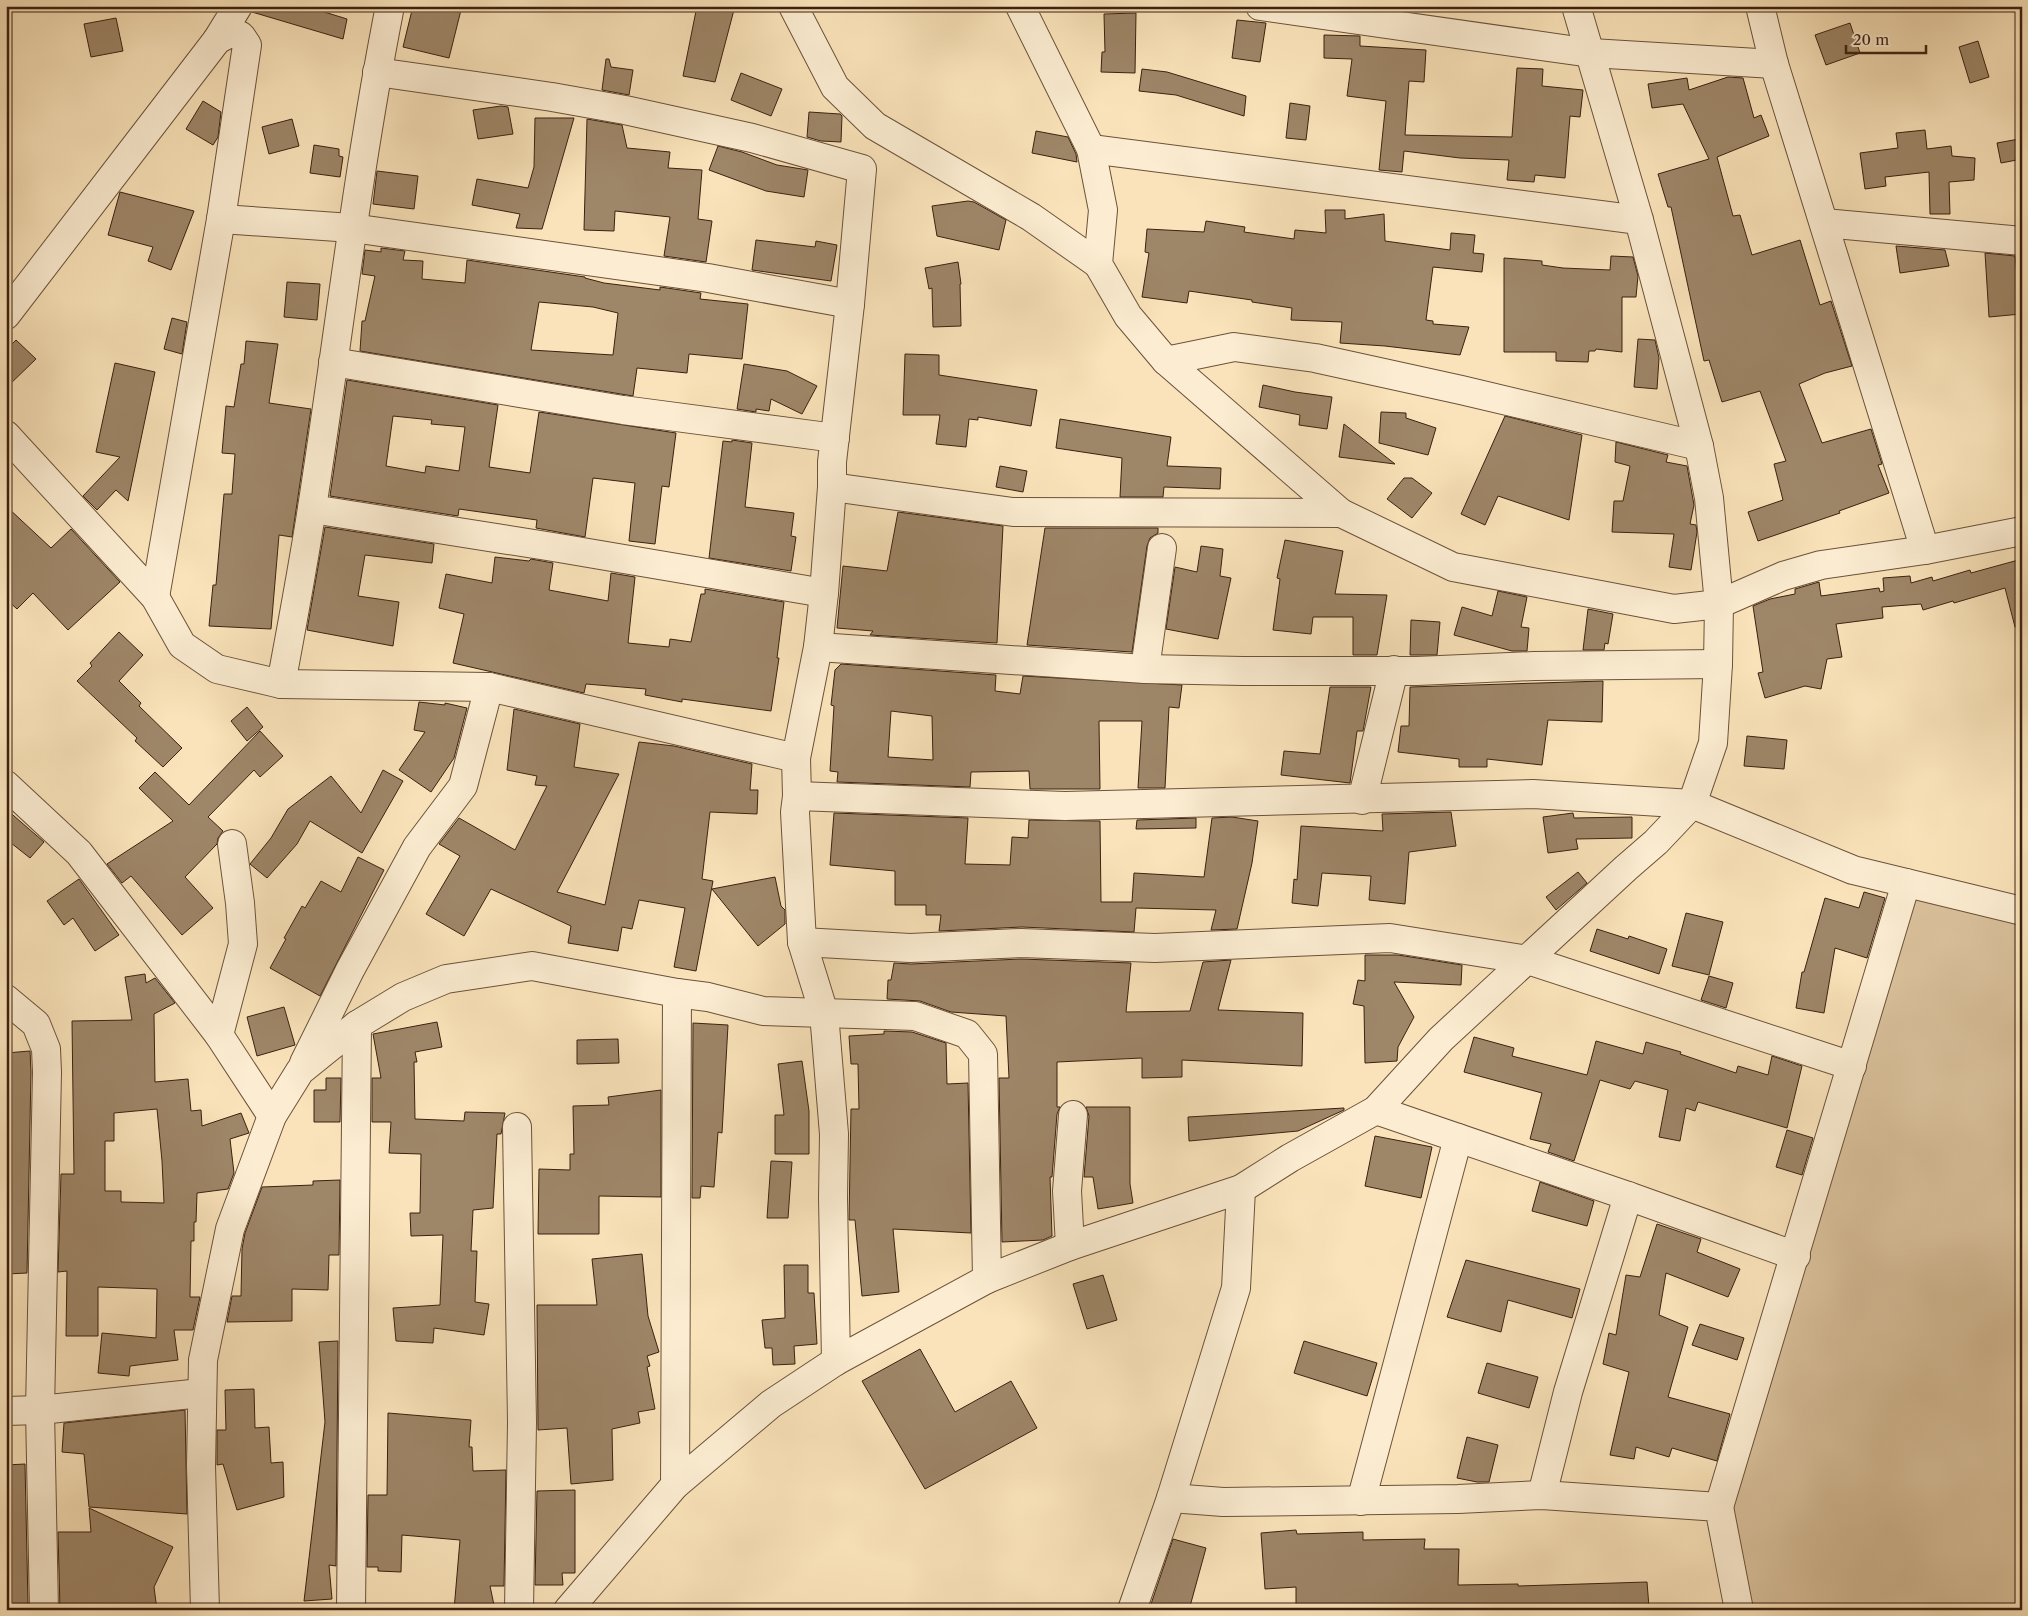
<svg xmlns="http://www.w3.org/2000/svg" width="2028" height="1616" font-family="'Libre Caslon Text',serif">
<rect width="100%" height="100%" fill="#fae3ba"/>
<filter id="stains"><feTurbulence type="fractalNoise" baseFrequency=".004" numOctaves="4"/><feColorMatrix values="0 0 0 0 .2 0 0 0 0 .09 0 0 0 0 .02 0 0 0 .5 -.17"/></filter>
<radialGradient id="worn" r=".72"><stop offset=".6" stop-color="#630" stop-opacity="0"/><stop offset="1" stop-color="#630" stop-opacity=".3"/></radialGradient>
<polygon fill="#dac29d" stroke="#8a7256" points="1906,883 2022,911 2022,1610 1739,1610 1719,1507"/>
<g fill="#9e8668" stroke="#3b2110" fill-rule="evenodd">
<polygon points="254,6 305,6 347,19 343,39 252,12"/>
<polygon points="413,6 462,6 449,58 403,47"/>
<polygon points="697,6 735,6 715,82 683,76"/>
<polygon points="1136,13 1135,73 1101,72 1102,52 1105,52 1104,14"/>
<polygon points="116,18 123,51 91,57 84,24"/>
<polygon points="1237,20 1266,23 1260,62 1232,58"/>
<polygon points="1850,23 1860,53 1826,65 1815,35"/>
<polygon points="1324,35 1360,36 1360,46 1426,50 1424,82 1409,81 1405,135 1512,137 1517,68 1543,69 1542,86 1583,90 1580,117 1570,116 1565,178 1535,175 1534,182 1507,180 1509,160 1460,158 1404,151 1402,172 1379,170 1386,101 1347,96 1352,59 1324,58"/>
<polygon points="1978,41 1989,77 1970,83 1959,47"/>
<polygon points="606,59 609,59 611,67 633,70 629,95 602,90"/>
<polygon points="1142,69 1167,72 1246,96 1244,116 1176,95 1139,91"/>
<polygon points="741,73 782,89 771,116 731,100"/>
<polygon points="1728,77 1743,78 1754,118 1761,115 1769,136 1717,157 1733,216 1740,215 1752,255 1800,240 1820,305 1831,301 1852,366 1825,373 1799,384 1822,443 1871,429 1882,464 1878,465 1889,493 1839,511 1840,513 1758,541 1748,512 1783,500 1774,464 1786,461 1760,391 1722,402 1709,360 1704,361 1671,207 1668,207 1658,174 1709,159 1683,104 1652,108 1648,84 1687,78 1689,90"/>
<polygon points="203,101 221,112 218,137 213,145 186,129"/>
<polygon points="1290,103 1310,106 1306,140 1286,138"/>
<polygon points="501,106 508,107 513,134 478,139 473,110"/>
<polygon points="809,112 840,114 842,116 841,142 821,141 807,137"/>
<polygon points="535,118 574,118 542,229 516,228 520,214 472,205 477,179 528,188 534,167"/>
<polygon points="292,119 299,146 269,154 262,127"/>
<polygon points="587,119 622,125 627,148 670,152 668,168 702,170 698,219 712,221 706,262 664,256 670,217 615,211 614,231 584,230"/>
<polygon points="1925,130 1927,149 1951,146 1952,156 1975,158 1974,180 1949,182 1950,214 1930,214 1929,172 1885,177 1886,186 1865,189 1860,153 1898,148 1896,133"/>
<polygon points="1036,131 1068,137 1076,154 1077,162 1032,153"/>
<polygon points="2019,139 2022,159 2001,163 1997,143"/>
<polygon points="314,145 339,149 339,156 343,157 340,177 310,173"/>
<polygon points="718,146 742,152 777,165 808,170 804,197 766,191 709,170"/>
<polygon points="377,171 418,176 414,209 373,204"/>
<polygon points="120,192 194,211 171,270 148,261 153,247 108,235"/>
<polygon points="968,201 974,202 1006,220 999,250 937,236 932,206"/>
<polygon points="1325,210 1345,210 1345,219 1384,214 1385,241 1450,250 1451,233 1475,235 1473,253 1484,254 1482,272 1433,267 1426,320 1433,321 1433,324 1469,327 1460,355 1385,346 1340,343 1342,322 1291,320 1292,308 1252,302 1252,300 1189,291 1187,303 1142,297 1149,253 1145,252 1147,229 1204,232 1206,221 1245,227 1244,232 1294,239 1295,230 1326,233"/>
<polygon points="756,240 815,247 816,241 837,245 831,281 752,270"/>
<polygon points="1896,246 1945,250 1949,266 1900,273"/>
<path d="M381,248L405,251L403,260L423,261L422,279L465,283L467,260L585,277V278L604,283L660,290V287L701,293L700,299L748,304L742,359L689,354L687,373L637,368L633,396L360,351L362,321H365L375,276L362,274L365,250L381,252ZM539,302L593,307L618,313L613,355L531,350Z"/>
<polygon points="1985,253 2015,256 2021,314 1989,317"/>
<polygon points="1611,256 1633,257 1638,276 1636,297 1622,297 1622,352 1596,349 1595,351 1589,351 1588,362 1556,361 1556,352 1504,352 1504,258 1542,261 1542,265 1563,268 1610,270"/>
<polygon points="958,262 961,284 960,284 961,326 933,327 932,288 929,289 925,268"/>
<polygon points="287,282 320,284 317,320 284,317"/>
<polygon points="172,318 187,322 182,354 164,349"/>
<polygon points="1638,339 1655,340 1659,358 1657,389 1634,387"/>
<polygon points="16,340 36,359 6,388 6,350"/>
<polygon points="246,341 278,344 269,403 311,409 292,537 279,535 271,629 209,626 213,585 216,585 224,494 232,494 235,454 222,453 226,406 234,407 241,364 244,364"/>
<polygon points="905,354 939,355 939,375 1037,390 1031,426 978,417 978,420 969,419 966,447 936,444 940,415 903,415"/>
<polygon points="115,363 155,372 128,501 116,490 97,510 83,496 120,457 96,452"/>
<polygon points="744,364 787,371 817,386 802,414 771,399 769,411 756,409 756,412 737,409"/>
<path d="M347,380L498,405L489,467L530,473L539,412L676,433L669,487L662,486L655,544L629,541L635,483L593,478L585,537L536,528L537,520L459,509L458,516L330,496ZM393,416L432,420L431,424L465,427L459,471L426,466L425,473L386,466Z"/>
<polygon points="1263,385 1295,392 1332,397 1327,429 1299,425 1300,415 1259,407"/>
<polygon points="1381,412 1406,413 1406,418 1436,428 1428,455 1379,443"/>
<polygon points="1505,416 1582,435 1569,520 1498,496 1485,525 1461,514"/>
<polygon points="1060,419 1171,437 1167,466 1221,468 1220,489 1164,487 1163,497 1120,497 1122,458 1056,448"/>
<polygon points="1344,424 1395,464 1339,457"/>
<polygon points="732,440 752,443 745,507 794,513 791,536 796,537 791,571 709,558 723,441 732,442"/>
<polygon points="1616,442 1668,455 1666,462 1687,466 1694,505 1690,524 1696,525 1697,532 1691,570 1669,567 1674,534 1612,532 1614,501 1623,501 1630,466 1615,462"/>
<polygon points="1000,466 1027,471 1023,492 996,487"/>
<polygon points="1404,478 1412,478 1432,493 1412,518 1387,499"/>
<polygon points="6,506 51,548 71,529 120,582 68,630 33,593 17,609 6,599"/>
<polygon points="898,512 1003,526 997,643 870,635 873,631 837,628 843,566 887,571"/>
<polygon points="325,527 434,544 432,563 365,555 358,596 399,602 393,646 307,630"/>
<polygon points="1045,528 1158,528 1158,533 1150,538 1147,546 1132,652 1027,645"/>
<polygon points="1285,540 1343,551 1335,594 1387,595 1377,655 1353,655 1353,617 1313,617 1311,634 1273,630 1280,579 1277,578"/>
<polygon points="1201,546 1223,549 1220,576 1231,578 1218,639 1166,629 1175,567 1197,572"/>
<polygon points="495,557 529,561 531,559 553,563 549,590 608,601 611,573 635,577 628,643 669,647 670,639 691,642 701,594 705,594 705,589 784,602 777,658 779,658 771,711 682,699 682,702 645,695 646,689 586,684 584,693 453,663 464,614 439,608 446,574 492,583"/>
<polygon points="2022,559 2022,626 2015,627 2005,588 1954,603 1953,601 1923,610 1921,604 1882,607 1883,618 1836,624 1842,657 1827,659 1821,689 1805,686 1765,698 1758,673 1763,672 1753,606 1770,599 1795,594 1795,589 1819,582 1821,596 1879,588 1880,592 1884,591 1883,578 1910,576 1911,583 1932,577 1933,581 1970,570 1971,573"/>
<polygon points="1498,591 1527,597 1521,627 1529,628 1527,651 1512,651 1454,635 1462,607 1492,616"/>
<polygon points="1588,609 1613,614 1608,644 1605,643 1604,650 1583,650"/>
<polygon points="1411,620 1440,622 1437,655 1410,655"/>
<polygon points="119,632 143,655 119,681 141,703 139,706 182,748 163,767 135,741 137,738 77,681 92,666 90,663"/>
<path d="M841,664L996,675L995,691L1020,694L1023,676L1182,685L1179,708L1169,707L1165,788H1138L1142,721H1099L1100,789H1030L1029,771L971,772L970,787L837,782L838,772L830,771L834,706L831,705L835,670ZM891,711L932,716L933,760L888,757Z"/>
<polygon points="1603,681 1602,722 1548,720 1542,765 1487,759 1487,767 1459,767 1459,759 1398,752 1401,726 1409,726 1410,687"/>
<polygon points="1330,687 1371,687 1363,731 1357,731 1350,783 1281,775 1284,751 1320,754"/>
<polygon points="419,702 445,705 445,703 467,708 454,758 431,792 399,770 425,732 414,730"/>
<polygon points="247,707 263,727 247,741 231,721"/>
<polygon points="514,709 580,724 574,767 619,774 557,892 605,905 639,742 674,746 752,764 750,790 758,790 757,814 710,812 702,879 713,881 696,971 674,967 685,908 639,900 632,929 622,927 618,951 568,943 571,926 491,889 464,936 426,914 460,856 439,844 459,818 515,850 547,786 535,785 537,776 507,770"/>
<polygon points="260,731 283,756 260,777 254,770 208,817 223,831 218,838 217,844 185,877 213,908 182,935 131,876 122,883 107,864 173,821 139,788 155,772 189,805"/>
<polygon points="1747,736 1787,740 1784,769 1744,766"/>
<polygon points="383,770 403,781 362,853 310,821 297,844 267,878 250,864 271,838 288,809 331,776 361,813"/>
<polygon points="6,809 44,842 30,858 6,839"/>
<polygon points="1451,812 1456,846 1409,852 1405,904 1369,900 1371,876 1322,873 1318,906 1292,903 1294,879 1297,880 1301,826 1383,831 1382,814"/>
<polygon points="834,813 968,818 965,864 1010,865 1012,837 1028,838 1029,820 1100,821 1101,902 1132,902 1134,873 1204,877 1212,818 1232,817 1258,821 1252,863 1237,929 1211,930 1216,910 1136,908 1134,932 1022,927 939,931 941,915 926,915 926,905 895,905 895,871 830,865"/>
<polygon points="1573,813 1574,818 1632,817 1632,838 1576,839 1578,849 1548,853 1543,817"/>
<polygon points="1196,818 1196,828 1136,829 1137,820"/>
<polygon points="358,857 384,870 320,996 270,968 286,939 284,938 302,906 305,908 321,881 341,892"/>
<polygon points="1578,872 1587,883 1556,910 1546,897"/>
<polygon points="775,877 781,906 785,910 785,924 758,946 712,889"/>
<polygon points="79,879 119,935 95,951 73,918 64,925 47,901"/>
<polygon points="1864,892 1885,898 1867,958 1835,948 1824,1013 1796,1008 1802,972 1804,972 1825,898 1859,908"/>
<polygon points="1686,913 1723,922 1709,975 1672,966"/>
<polygon points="1597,929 1628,939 1629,936 1667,949 1659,974 1590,951"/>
<polygon points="1365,955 1398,955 1462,965 1461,985 1394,982 1414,1017 1398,1047 1397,1061 1365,1063 1364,1006 1353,1004 1358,980 1365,981"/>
<polygon points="1021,959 1131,963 1126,1012 1190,1011 1203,962 1231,960 1218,1010 1303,1013 1302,1066 1182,1060 1182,1077 1142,1078 1142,1058 1057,1062 1057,1107 1060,1107 1057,1114 1052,1177 1050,1177 1052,1236 1043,1240 1002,1242 999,1078 1009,1078 1006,1016 951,1012 920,1001 887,999 888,980 891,980 894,963 911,964"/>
<path d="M145,974L146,983L155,978L175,1003L154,1014L155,1082L188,1079L191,1111L201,1110L202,1126L241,1113L249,1133L230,1139L234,1173L228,1189L197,1193L196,1222H194V1241H191L190,1297H200L193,1330H174L178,1360L130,1366L129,1376L98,1373L102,1333L156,1338L157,1289L98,1287V1336H66L67,1271L58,1272L61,1174H74L72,1021L132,1020L125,977ZM157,1109L162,1161L164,1203L121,1202V1191H105V1141H114V1113Z"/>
<polygon points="1709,976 1733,983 1726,1008 1701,1000"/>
<polygon points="284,1007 295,1045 257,1056 247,1017"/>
<polygon points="437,1022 442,1047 415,1052 417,1062 414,1062 415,1119 464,1121 465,1112 505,1113 501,1134 497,1134 493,1208 473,1210 471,1251 477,1251 475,1302 489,1304 484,1335 434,1328 433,1343 396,1341 393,1308 440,1305 443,1235 411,1236 410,1213 420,1213 421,1154 389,1153 391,1122 372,1122 372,1078 381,1078 373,1034"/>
<polygon points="693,1023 728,1025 722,1133 718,1132 714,1187 701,1186 700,1198 692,1198"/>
<polygon points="884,1031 912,1032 946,1043 947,1084 968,1083 971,1233 893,1229 899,1292 862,1296 855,1220 849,1220 851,1109 859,1109 858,1064 851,1064 849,1036 884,1034"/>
<polygon points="1474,1037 1514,1048 1512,1056 1587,1075 1596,1041 1643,1054 1646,1042 1681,1052 1680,1054 1736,1073 1738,1066 1768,1075 1772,1056 1802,1066 1787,1128 1698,1102 1695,1111 1686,1108 1680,1141 1659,1137 1668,1090 1635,1081 1630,1089 1600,1080 1574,1161 1548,1152 1551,1144 1530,1139 1542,1093 1464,1072"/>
<polygon points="618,1039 619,1063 577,1064 577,1040"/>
<polygon points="30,1051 31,1072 27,1273 6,1274 6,1175 8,1175 6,1147 6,1053"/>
<polygon points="802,1061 809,1111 809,1154 775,1154 775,1115 784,1115 778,1064"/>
<polygon points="326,1078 341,1078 340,1122 314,1122 314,1090 326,1090"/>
<polygon points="661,1090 661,1197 599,1196 599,1234 538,1234 539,1169 570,1170 570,1154 574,1154 573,1106 609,1105 608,1097"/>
<polygon points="1086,1107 1130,1107 1130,1184 1133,1203 1098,1209 1093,1177 1084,1177 1089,1116"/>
<polygon points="1344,1108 1344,1110 1298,1131 1189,1141 1188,1117"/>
<polygon points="1787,1130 1813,1138 1802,1175 1776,1167"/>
<polygon points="1375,1136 1432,1147 1421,1198 1365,1186"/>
<polygon points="771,1161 792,1162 788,1218 767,1218"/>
<polygon points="340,1180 339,1255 329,1255 328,1290 292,1289 292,1321 227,1322 232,1296 241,1296 242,1249 245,1233 262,1187 313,1185 313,1181"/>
<polygon points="1540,1182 1594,1201 1587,1226 1532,1211"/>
<polygon points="1657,1224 1701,1239 1697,1252 1740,1269 1728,1297 1666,1273 1659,1315 1688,1327 1668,1397 1730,1414 1717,1461 1672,1448 1669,1457 1636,1447 1634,1459 1610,1455 1629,1372 1603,1364 1609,1333 1616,1335 1626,1275 1640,1277"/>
<polygon points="642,1254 648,1316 659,1352 647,1356 650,1366 647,1367 655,1409 638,1412 640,1423 612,1429 613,1480 571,1484 567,1428 538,1430 537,1305 597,1305 592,1259"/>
<polygon points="1466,1260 1580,1289 1572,1318 1508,1300 1501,1332 1447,1317"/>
<polygon points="784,1265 808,1265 808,1293 814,1293 817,1344 794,1346 795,1364 773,1365 772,1348 765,1348 762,1320 785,1318"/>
<polygon points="1103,1275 1117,1320 1087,1329 1073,1284"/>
<polygon points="1700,1324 1744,1338 1737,1360 1692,1345"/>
<polygon points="338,1341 336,1566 329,1565 332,1599 304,1601 325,1422 319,1342"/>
<polygon points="1304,1341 1377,1363 1367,1396 1294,1373"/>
<polygon points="920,1349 955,1412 1011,1381 1037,1428 925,1489 862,1381"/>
<polygon points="1487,1363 1538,1377 1529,1408 1478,1393"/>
<polygon points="254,1389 255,1428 269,1427 271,1463 283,1462 284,1497 237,1510 223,1464 217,1465 217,1430 226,1430 225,1390"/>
<polygon points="185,1410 187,1514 89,1507 84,1454 62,1452 64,1423"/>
<polygon points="388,1413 471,1420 469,1447 472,1447 473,1471 506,1470 504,1586 490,1586 495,1610 454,1610 460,1540 402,1535 401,1572 378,1571 378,1567 367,1567 368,1495 387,1495"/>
<polygon points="1467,1437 1498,1445 1489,1482 1477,1482 1457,1478"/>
<polygon points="25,1464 28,1604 6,1607 6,1465"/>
<polygon points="575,1490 575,1573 562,1573 563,1585 535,1585 537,1491"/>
<polygon points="89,1508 173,1547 154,1587 157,1610 60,1610 58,1532 91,1532"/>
<polygon points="1296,1530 1297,1534 1363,1532 1363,1540 1425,1539 1424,1549 1459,1549 1458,1585 1518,1584 1518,1586 1647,1582 1649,1607 1616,1610 1522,1610 1522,1607 1458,1606 1458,1610 1296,1610 1296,1587 1265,1589 1261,1533"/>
<polygon points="1173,1539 1206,1548 1189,1610 1149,1610"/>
</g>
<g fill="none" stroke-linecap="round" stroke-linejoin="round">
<defs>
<g id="minor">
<polyline points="793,6 835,87 875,126 1031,217 1098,264"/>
<polyline points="1020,6 1091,149 1103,210 1098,264 1128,316 1166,361 1341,513 1453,567 1674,609 1719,604 1783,576 1821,565 1925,550 2022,531"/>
<polyline points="1260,6 1591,53 1774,64"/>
<polyline points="1760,6 1774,64 1925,550"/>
<polyline points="217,40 238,6"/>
<polyline points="377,72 552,97 625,110 752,138 862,169 850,304 832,462 832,487 824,593 818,647 796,758 797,796 795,812 802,942 824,1013 834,1134 833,1198 836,1361"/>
<polyline points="1091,149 1639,220"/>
<polyline points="221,219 352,228 708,278 850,304"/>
<polyline points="1824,223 2022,241"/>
<polyline points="6,315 217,40 232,32 241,36 247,45 221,219 155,597"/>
<polyline points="1166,361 1234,347 1315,358 1461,390 1699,446"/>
<polyline points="333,362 623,410 835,438"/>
<polyline points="6,435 155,597 182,645 217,669 281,684 489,687 796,758"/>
<polyline points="832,487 1013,512 1341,513"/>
<polyline points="312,509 553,547 824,593"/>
<polyline points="818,647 1145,669 1243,671 1417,671 1534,666 1718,664"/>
<polyline points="1145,669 1162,548"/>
<path d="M281,684C292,625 303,567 312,508C338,341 357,173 390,6"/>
<polyline points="6,785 79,853 219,1035 272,1116"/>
<polyline points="797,796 1065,806 1533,794 1692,804 1853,870 2022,911"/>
<polyline points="1362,800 1394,670"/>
<polyline points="802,942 910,948 1021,943 1155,948 1390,938 1528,960 1852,1066"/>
<polyline points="6,999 36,1024 46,1049 47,1072 40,1410 44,1610"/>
<polyline points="219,1035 243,944 240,903 232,844"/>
<polyline points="304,1063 350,970 417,847 463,786 489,687"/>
<polyline points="1376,1110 1628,1196 1796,1256"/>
<polyline points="517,1127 522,1422 519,1610"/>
<polyline points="1070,1246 1067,1191 1073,1115"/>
<polyline points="6,1411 40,1410 201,1393"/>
<polyline points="675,1485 677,993"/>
<polyline points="1542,1495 1568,1392 1628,1196"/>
<polyline points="1171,1498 1223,1502 1458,1499 1542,1495 1719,1507 1739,1610"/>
<polyline points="1361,1501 1458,1138"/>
<polyline points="1719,1507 1906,883"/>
<polyline points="205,1610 201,1466 203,1360 230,1229 272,1116 300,1071 357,1025 403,997 446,979 532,966 677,993 708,997 763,1011 915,1016 967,1034 983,1054 987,1279"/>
<polyline points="351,1610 357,1025"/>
<polyline points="568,1610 675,1485 771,1404 836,1361 987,1279 1070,1246 1241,1189 1290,1158 1376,1110 1441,1039 1626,868 1656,842 1692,804 1713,743 1718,664 1719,604 1709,498 1699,446 1639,220 1576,6"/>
<polyline points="1132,1610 1171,1498 1236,1288 1241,1189"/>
</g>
</defs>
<use href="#minor" stroke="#6b523a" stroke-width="30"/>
<use href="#minor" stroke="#fcedd2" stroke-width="28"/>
</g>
<rect width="2028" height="1616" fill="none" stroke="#fae3ba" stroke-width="25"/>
<rect x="8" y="8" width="2013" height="1601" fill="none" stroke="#3b2110" stroke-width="2.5"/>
<rect x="12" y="12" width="2003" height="1591" fill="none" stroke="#3b2110"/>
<path d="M1846 45v8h80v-8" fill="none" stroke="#3b2110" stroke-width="2.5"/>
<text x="1853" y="45" font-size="15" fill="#3b2110" stroke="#fcedd2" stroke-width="4" paint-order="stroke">20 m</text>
<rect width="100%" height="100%" filter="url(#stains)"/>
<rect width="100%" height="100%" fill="url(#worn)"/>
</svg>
